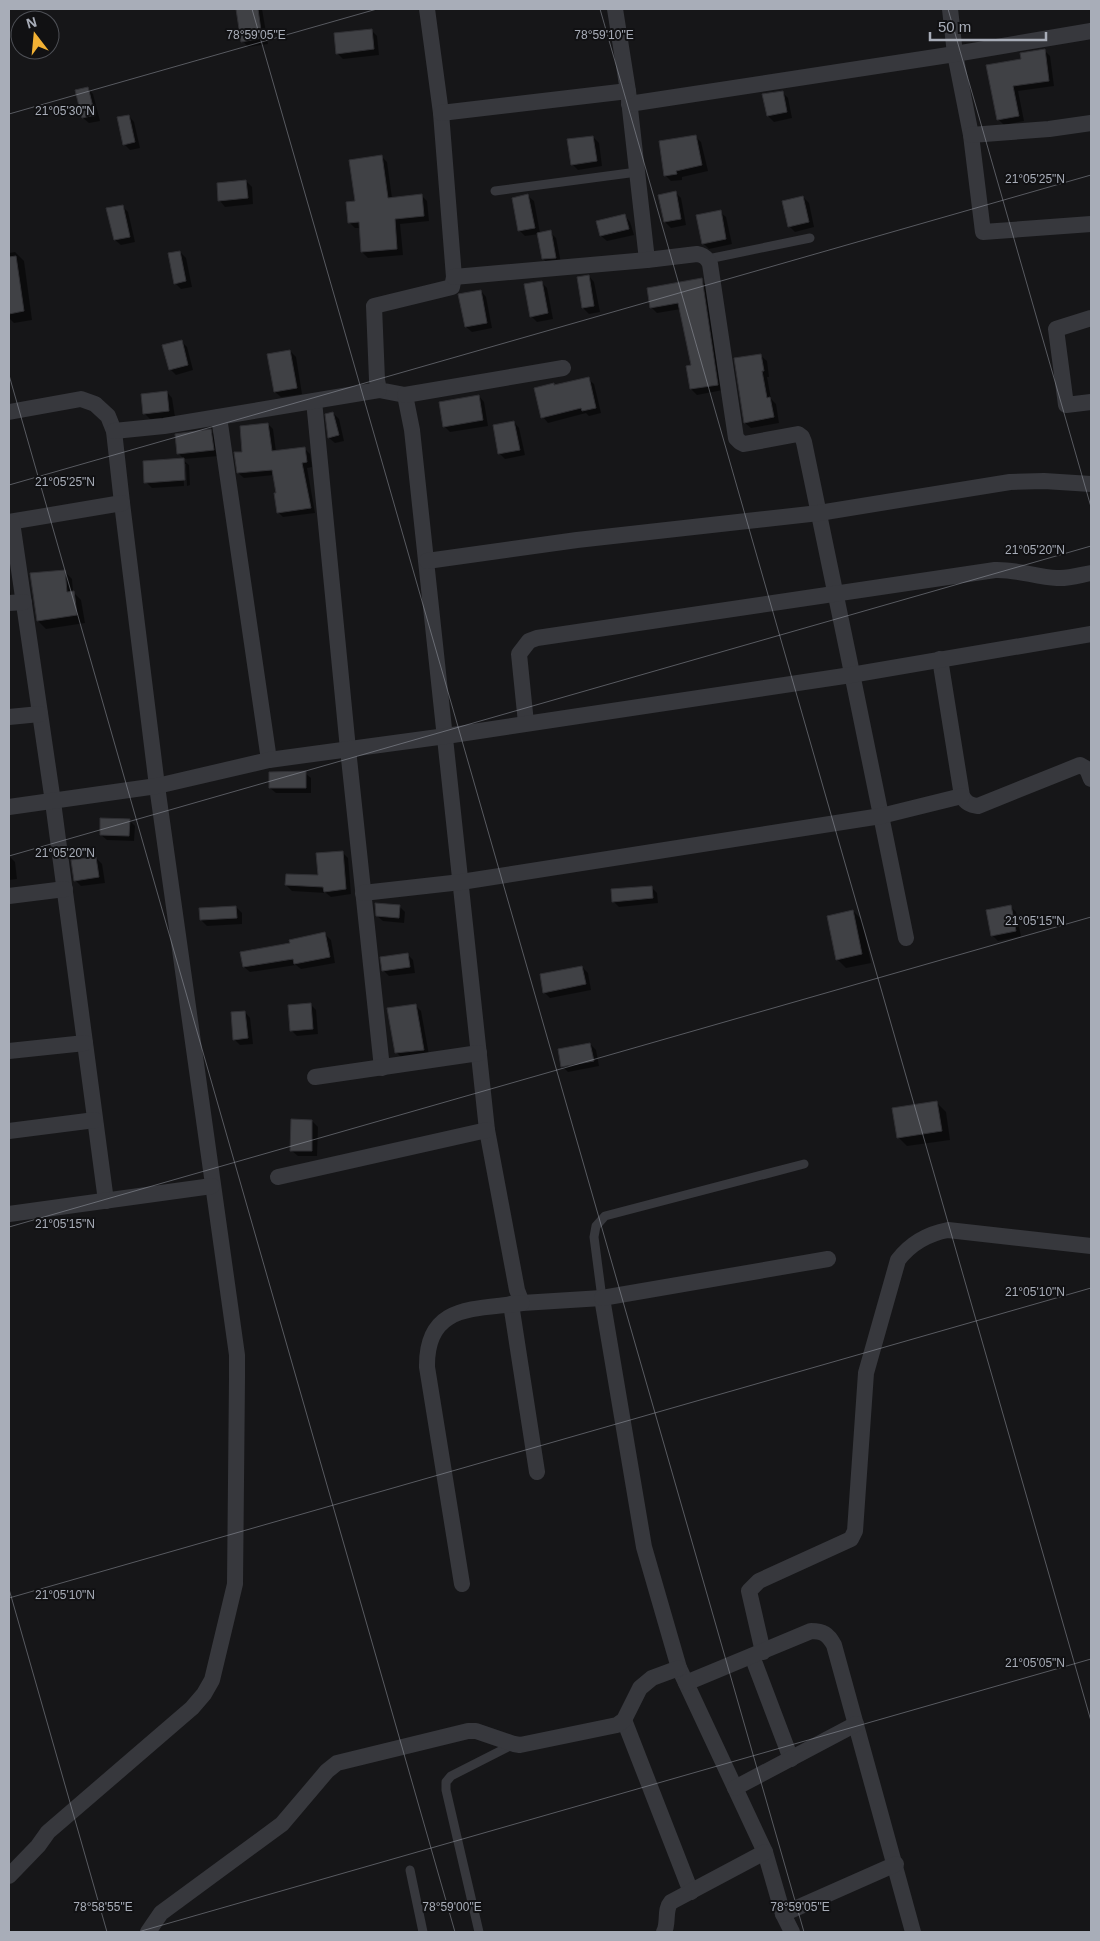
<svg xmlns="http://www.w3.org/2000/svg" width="1100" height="1941" font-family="Arial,sans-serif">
<rect width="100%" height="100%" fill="#161618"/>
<g fill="#0007">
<polygon points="237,9 262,9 268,44 248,47 243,41"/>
<polygon points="371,30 377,36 379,55 343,59 337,53"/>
<polygon points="1044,50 1050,56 1054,86 1018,91 1024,121 1004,125 998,119 1022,60"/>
<polygon points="87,88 93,94 100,121 89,123 83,118"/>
<polygon points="782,92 788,98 792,118 774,122 768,116 764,95"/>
<polygon points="129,116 134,122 140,148 130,150 124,144"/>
<polygon points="593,137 599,143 602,166 578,170 572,164"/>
<polygon points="696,137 701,142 708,171 682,177 682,180 671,181 665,175"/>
<polygon points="381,156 387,162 392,198 421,195 427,201 429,221 400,224 403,255 368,258 362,252 360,228 355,228 349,222"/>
<polygon points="246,181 252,187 253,204 225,207 220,201"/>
<polygon points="676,193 681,198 686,225 671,228 665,222 660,196"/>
<polygon points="528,196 534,201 540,233 550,232 556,238 561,263 549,264 543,259 539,234 525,236 519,230"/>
<polygon points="803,197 809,203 814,227 795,232 789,226"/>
<polygon points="122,206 128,212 135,242 121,245 115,240"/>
<polygon points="720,212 726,217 732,244 709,249 703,243"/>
<polygon points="625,216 630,222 634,235 607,241 601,236"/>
<polygon points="15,252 24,261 32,320 14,323 9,318 9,253"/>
<polygon points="180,252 186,258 192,287 181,289 175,283"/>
<polygon points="589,276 594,282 600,312 589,314 583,308"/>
<polygon points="701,280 707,286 723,390 697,395 691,389 692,366 681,309 657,313 651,307"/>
<polygon points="541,282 547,288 553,319 537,322 531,316"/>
<polygon points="481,291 486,297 492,328 472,332 466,327"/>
<polygon points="181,341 187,347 193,370 176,375 170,369"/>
<polygon points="290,351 296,357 302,394 281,397 275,392"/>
<polygon points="761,356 767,361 769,377 767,377 771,399 776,404 779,423 751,428 745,423"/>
<polygon points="588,379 594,384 601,413 589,416 586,413 548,423 543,417 553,384 555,386"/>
<polygon points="167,392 172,398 175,417 150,419 144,413"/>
<polygon points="479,396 484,402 488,426 450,432 444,426"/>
<polygon points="333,413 339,419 344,441 335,443 329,438"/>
<polygon points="514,422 519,428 525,455 505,459 499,453"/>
<polygon points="268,424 273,429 276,452 305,449 310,454 312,467 307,468 315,513 283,517 278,512 277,494 274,475 244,478 238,473 244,453"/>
<polygon points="210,431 216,436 219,456 184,459 179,454"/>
<polygon points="183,460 189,465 190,485 187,486 186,464 183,464 184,486 152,488 146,482"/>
<polygon points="64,571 72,579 73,592 81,600 85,623 46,629 38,621"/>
<polygon points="9,583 11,596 9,597"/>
<polygon points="305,773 311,778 311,793 276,793 270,788"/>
<polygon points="129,820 135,826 134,841 107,840 101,835"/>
<polygon points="342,852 348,858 351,894 331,897 326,893 292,891 286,885 319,877"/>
<polygon points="9,856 15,862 17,879 9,880"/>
<polygon points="96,858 102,864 105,883 81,886 75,880"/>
<polygon points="651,887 657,893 658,903 619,907 613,901"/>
<polygon points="399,906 405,912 404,923 383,921 377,916"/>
<polygon points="1010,906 1016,912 1021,936 998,941 992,935"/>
<polygon points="236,907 242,913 242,924 207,926 201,920"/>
<polygon points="853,911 862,920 871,963 846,968 837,959"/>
<polygon points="325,934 331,940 335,963 301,969 296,965 250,972 244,967 291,944"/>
<polygon points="407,954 413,960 415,973 389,976 383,970"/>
<polygon points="582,967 588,973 591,990 550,998 544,992"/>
<polygon points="310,1004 316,1010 318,1034 297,1036 291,1030"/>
<polygon points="415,1005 421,1011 429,1055 402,1058 396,1052"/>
<polygon points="245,1012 250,1018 253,1044 240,1045 234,1039"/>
<polygon points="590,1044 596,1050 599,1066 568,1072 562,1066"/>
<polygon points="937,1103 946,1112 950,1140 907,1146 898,1137"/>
<polygon points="312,1121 318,1127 317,1156 298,1156 292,1151"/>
</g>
<g fill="#404145" stroke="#303034">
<polygon points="236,9 258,9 262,38 241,42"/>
<polygon points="372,29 374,49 336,54 334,33"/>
<polygon points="1045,49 1049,81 1013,86 1019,116 997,120 986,65 1021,59 1020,53"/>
<polygon points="88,87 95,115 82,118 75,90"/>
<polygon points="783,91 787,112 767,116 762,94"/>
<polygon points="129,115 135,142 123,145 117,117"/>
<polygon points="696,135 702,165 676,171 677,174 664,176 659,141"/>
<polygon points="593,136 597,161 571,165 567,139"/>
<polygon points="382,155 388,198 422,194 424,216 395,219 397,249 361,252 359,222 348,223 346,202 355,201 349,160"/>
<polygon points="246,180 248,198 218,201 217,183"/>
<polygon points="676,191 681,219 664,222 658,195"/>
<polygon points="528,194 535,228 518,231 512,198"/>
<polygon points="803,196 809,222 788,227 782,201"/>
<polygon points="123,205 130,237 114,240 106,208"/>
<polygon points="721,210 726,239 702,244 696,215"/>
<polygon points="625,214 629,229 600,236 596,221"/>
<polygon points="551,230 556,258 542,259 537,233"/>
<polygon points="180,251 186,281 174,284 168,253"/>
<polygon points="16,256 24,311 9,314 9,257"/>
<polygon points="589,275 594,306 582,308 577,277"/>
<polygon points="702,278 718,385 690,389 686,366 691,365 678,303 650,308 647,288"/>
<polygon points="542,281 548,313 530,317 524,284"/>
<polygon points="481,290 487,323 465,327 458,294"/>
<polygon points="182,340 188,365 169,370 162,345"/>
<polygon points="290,350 297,388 274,392 267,354"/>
<polygon points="761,354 764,371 762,371 767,398 770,397 774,417 744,423 734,358"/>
<polygon points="589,377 596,408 582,411 581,408 541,418 534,388 554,383 554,385"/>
<polygon points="167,391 169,411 143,414 141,394"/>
<polygon points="479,395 483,420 443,427 439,402"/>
<polygon points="333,412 339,435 328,438 325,414"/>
<polygon points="514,421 520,450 498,454 493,425"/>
<polygon points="268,423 272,451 305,447 307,462 302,463 311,508 277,513 274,493 276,493 272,470 237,473 234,452 242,452 240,426"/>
<polygon points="211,429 214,450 177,454 175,434"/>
<polygon points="184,458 185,480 144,483 143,461"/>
<polygon points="65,570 67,592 74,591 77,615 37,621 30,573"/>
<polygon points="306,771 306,788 269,788 269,772"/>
<polygon points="100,818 130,819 129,836 100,835"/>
<polygon points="343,851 346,889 324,892 323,887 285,885 286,874 318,875 316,853"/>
<polygon points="96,857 99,877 74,881 71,860"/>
<polygon points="652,886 653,898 612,902 611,889"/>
<polygon points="375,903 400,905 399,918 376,916"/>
<polygon points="1011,905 1016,931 991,936 986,910"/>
<polygon points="236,906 237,918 200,920 199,908"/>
<polygon points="853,910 862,954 836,960 827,916"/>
<polygon points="325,932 330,957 294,964 293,959 243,967 240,952 290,943 289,940"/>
<polygon points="408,953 410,967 382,971 380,957"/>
<polygon points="582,966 586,984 543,993 540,974"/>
<polygon points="311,1003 313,1029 290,1031 288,1005"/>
<polygon points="416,1004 424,1050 395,1053 387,1008"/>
<polygon points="245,1011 248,1038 233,1040 231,1012"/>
<polygon points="590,1043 594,1061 561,1067 558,1049"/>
<polygon points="937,1101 942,1131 897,1138 892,1108"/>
<polygon points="291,1119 312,1120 312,1151 290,1151"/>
</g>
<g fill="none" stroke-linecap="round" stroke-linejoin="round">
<g stroke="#37383d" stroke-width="9">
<polyline points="495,191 637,172"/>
<polyline points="708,259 810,238"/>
<polyline points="602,1298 594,1237 596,1226 605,1216 804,1164"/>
<polyline points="410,1870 423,1932"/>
<polyline points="479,1932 446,1790 446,1782 451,1776 514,1744"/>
</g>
<g stroke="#37383d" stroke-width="16">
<polyline points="427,9 441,113 454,277 452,287 374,306 377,380 379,390 405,395 412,430 487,1130 517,1290 522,1303 602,1298 644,1547 679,1668 765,1852 783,1914 792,1932"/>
<polyline points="615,9 628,91 647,260"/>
<polyline points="950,9 955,54 971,135 983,232 1091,224"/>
<polyline points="629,104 955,54 1091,31"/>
<polyline points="441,113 628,91"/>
<polyline points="971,135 1049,129 1091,123"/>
<path d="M454,277L647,260L697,254C704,255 707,258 710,264L736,438L740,442L744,444L798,434L802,437L804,442C839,607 872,773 906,938"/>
<polyline points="1091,318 1056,329 1066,405 1091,402"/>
<polyline points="405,395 563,368"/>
<polyline points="314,401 348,749 382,1068"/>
<polyline points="9,412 81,399 95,404 108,416 114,431 122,503 157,786 237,1355 237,1378 235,1584 212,1680 204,1694 192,1708 48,1832 38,1846 9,1876"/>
<polyline points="219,417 269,760"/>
<polyline points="114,431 164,426 379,390"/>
<polyline points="9,522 122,503"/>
<polyline points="12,522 53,802 106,1201"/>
<polyline points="427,561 577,540 819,513 1010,482 1044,481 1091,484"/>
<polyline points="9,603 24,602"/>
<path d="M940,659L962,796C966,803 970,805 978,806L1080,765L1087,769L1091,779"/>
<polyline points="9,717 40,714"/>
<path d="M526,723L519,654L529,641L537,638L995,570C1016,569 1036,577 1057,578C1068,579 1080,575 1091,573"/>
<polyline points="9,807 157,786 269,760 446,736 851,675 1091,634"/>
<polyline points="363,893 461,882 881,816 962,796"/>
<polyline points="9,896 65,889"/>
<polyline points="9,1051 85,1043"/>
<polyline points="315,1077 479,1053"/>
<polyline points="9,1131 95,1120"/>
<polyline points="278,1177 487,1130"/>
<polyline points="9,1214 212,1186"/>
<polyline points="602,1298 828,1259"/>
<polyline points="511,1304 537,1472"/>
<path d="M462,1584L427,1367C426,1303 475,1310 522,1303"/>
<path d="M763,1652L749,1591L759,1581L851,1539L855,1531L866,1373L898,1260C911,1243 927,1234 948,1230L1091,1246"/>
<polyline points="752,1656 791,1759"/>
<path d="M686,1683L811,1631C823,1631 828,1634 834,1645L913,1932"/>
<polyline points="624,1720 691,1892"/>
<polyline points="735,1788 856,1724"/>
<polyline points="783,1914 896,1864"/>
<polyline points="148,1932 161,1913 282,1824 327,1771 337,1763 468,1731 476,1731 514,1744 520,1745 617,1725 624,1720 640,1688 652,1678 679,1668"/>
<path d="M664,1932C669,1923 664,1910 671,1902L765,1852"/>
</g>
</g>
<path fill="none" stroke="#a8adb8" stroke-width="1" stroke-opacity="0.45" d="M252,9L804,1932M600,9L1091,1721M948,9L1091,507M9,114L377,9M9,375L455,1932M9,485L1091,175M9,856L1091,546M9,1227L1091,917M9,1589L107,1932M9,1598L1091,1288M138,1932L1091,1659"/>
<g font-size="12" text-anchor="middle" fill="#a8adb8" stroke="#111113" stroke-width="4" stroke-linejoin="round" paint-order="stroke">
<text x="256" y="39">78°59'05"E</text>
<text x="604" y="39">78°59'10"E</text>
<text x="65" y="115">21°05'30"N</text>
<text x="1035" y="183">21°05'25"N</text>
<text x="65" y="486">21°05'25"N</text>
<text x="1035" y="554">21°05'20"N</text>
<text x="65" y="857">21°05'20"N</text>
<text x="1035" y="925">21°05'15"N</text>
<text x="65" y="1228">21°05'15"N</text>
<text x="1035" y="1296">21°05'10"N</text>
<text x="65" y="1599">21°05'10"N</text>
<text x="1035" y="1667">21°05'05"N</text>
<text x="103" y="1911">78°58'55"E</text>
<text x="452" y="1911">78°59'00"E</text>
<text x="800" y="1911">78°59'05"E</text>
</g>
<rect width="1100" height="1941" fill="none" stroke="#a8adb8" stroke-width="20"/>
<g transform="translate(35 35) rotate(344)"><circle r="24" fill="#111113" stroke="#4d4f55"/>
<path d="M0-4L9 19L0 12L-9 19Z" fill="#f2b134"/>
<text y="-8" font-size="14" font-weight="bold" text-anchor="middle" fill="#a8adb8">N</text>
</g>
<path d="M930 32v8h116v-8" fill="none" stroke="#a8adb8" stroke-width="2.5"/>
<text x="938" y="32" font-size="15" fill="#a8adb8" stroke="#111113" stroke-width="4" paint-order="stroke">50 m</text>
</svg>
